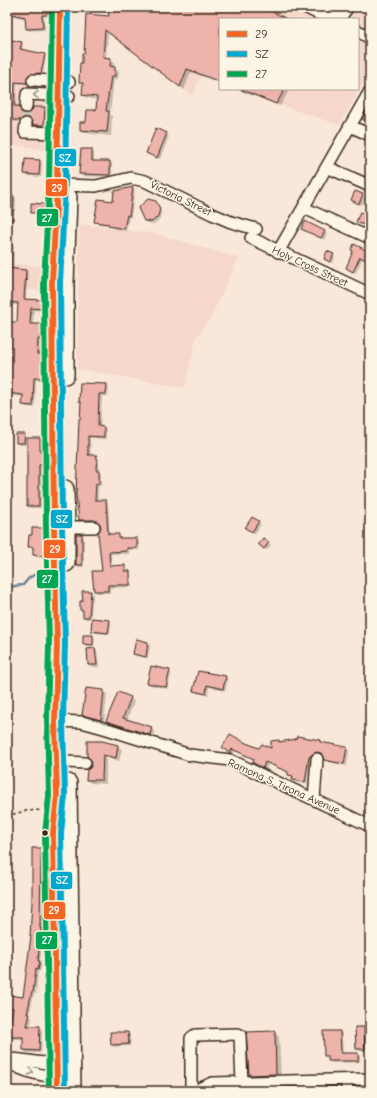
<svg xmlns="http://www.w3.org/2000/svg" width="377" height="1098" font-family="'Comic Neue',sans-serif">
<rect width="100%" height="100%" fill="#f9e8d9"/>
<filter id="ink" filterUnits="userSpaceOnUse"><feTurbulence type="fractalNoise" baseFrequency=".025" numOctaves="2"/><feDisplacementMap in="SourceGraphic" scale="8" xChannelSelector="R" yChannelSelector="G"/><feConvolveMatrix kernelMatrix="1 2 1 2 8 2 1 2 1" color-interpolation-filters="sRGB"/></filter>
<g filter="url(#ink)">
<g fill="#f6d8cb">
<polygon points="83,7 370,7 370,73 339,125 276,104 239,89 358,89 358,19 220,19 202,75 192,96 109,34 108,13 83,10"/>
<polygon points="7,82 47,85 46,150 7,144"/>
<polygon points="79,224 158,234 239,258 211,317 196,338 185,388 77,369"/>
<polygon points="7,263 42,266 41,291 7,288"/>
</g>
<g fill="#0003">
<polygon points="10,7 48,7 50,9 49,17 44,16 45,30 29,31 27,29 26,19 11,15 9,13"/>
<polygon points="109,7 261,7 284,19 220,19 220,83 191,72 184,90 108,33 106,59 111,59 114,63 114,68 119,72 118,79 114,79 110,114 112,116 111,136 84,133 81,130 97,112 98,100 86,98 83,95 84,86 80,82 82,64 85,55 110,17"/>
<polygon points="7,40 21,43 23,45 22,51 44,55 46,57 43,75 29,79 29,85 17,83 16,107 19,107 23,114 26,115 44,108 46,111 46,127 36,126 30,119 25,120 23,122 7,121"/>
<polygon points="235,89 290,89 280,106"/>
<polygon points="157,130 169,136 160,159 147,153"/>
<polygon points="92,150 94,153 94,162 110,162 112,164 112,177 82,176 80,174"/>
<polygon points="39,161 42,163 41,177 27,176 25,174"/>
<polygon points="133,188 135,190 131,217 129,217 126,231 112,228 110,225 98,224 95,221 113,202 115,192"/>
<polygon points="356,192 365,198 362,205 352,200"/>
<polygon points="7,196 14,197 16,199 15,211 7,210"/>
<polygon points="155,202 161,212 160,219 154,224 148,223 145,220"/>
<polygon points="44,205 46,208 46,215 34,214 32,212"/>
<polygon points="368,217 370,220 367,227 357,221"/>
<polygon points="302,229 324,231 327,234 324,240 305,231"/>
<polygon points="7,243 11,243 14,246 13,269 26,270 28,273 26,300 42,301 44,304 44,311 34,310 33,325 42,325 44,328 43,341 41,341 40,355 42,355 45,357 45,380 36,380 35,408 26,407 23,405 24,397 7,395 7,323 18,324 19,305 12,305 9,302 10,290 7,290"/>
<polygon points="354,252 370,253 370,262 362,259 356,273 347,268"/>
<polygon points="333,255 335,257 333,263 327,261"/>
<polygon points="106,385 109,387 108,396 102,396 100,427 104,427 106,430 106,439 90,438 91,456 97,456 99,459 99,471 101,473 101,486 98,486 98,501 105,501 108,503 110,535 118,535 121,539 137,539 139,542 139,550 129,550 129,554 111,554 112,567 125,566 127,569 127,572 129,572 132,575 132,587 110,588 110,593 97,593 95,591 103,572 102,528 101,524 98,522 83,522 80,520 82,403 80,402"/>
<polygon points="24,435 27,439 39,439 42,441 42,452 45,454 45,466 41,466 41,508 30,508 28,505 28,445 19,445 17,443"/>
<polygon points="258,522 261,524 255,534 248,530"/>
<polygon points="43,529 45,532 45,558 36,557 34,555 34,549 32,549 29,546"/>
<polygon points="82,535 84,537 84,567 79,567 77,564"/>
<polygon points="263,539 271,545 267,550 262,547"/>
<polygon points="90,592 93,594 93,601 92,601 91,619 86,619 84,617 84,612 81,610"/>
<polygon points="109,621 111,623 110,634 94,633 92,630"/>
<polygon points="92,636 95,639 94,646 86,646 84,644"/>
<polygon points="148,643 150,645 148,658 136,656 134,654"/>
<polygon points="95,649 97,651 99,667 91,667 89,665"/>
<polygon points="169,671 171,673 168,689 150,685 148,682"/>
<polygon points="198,672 225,677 228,679 225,691 209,687 208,695 197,693 195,691"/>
<polygon points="103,691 107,694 104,723 87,718 83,715"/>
<polygon points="118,693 131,698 134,702 127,720 151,728 155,732 153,738 111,725 107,721"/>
<polygon points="279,741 280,743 320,741 323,744 347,748 349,751 347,766 328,762 323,755 317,755 311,760 307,784 296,782 294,780 294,777 289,774 289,773 268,764 266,770 256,765 254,763 255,760 235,751 233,755 223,748 273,750"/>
<polygon points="102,742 118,746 122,750 119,761 106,758 106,784 91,783 87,780"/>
<polygon points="41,849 43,852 42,930 43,931 40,963 42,965 40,972 38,971 36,994 34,994 29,1015 32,1018 30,1027 39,1027 42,1029 41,1053 26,1053 24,1050 24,1039 7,1039 7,1034 11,1036 14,1009 8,1006 24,998"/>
<polygon points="364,1028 366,1030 367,1051 359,1051 357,1048"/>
<polygon points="274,1032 279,1037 281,1079 255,1080 250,1075"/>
<polygon points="324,1032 340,1032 342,1034 343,1054 358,1054 360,1056 360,1062 332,1063 329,1061 329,1058 325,1055"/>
<polygon points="127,1033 130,1035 130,1046 114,1047 112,1044"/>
<polygon points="7,1076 12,1076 13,1078 11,1091 7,1091"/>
</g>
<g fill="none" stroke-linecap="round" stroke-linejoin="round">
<polyline stroke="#698496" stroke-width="2.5" points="7,587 23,585 29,578 44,569"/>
</g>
<g fill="#eeb3ab" stroke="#3b2a1e">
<polygon points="7,7 48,7 47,15 42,15 43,28 26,29 25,17 7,13"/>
<polygon points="108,7 263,7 287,19 220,19 220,82 187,69 180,87 105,30 103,57 111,58 110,66 115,67 115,76 111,76 106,111 109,111 107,132 80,130 80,122 86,122 87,110 96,110 97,97 82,95 83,83 79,83 80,63 82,63 82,54 84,54 86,14 109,16"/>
<polygon points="7,39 22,42 20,49 45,54 41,73 30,74 27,77 27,83 15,82 14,106 19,106 22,113 26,114 32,111 33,107 45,107 44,125 33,125 32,121 27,117 23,118 20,120 7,120"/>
<polygon points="240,89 285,89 276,104"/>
<polygon points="370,105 370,123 362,119"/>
<polygon points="156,128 167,133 157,158 146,153"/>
<polygon points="81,149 92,149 92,161 110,161 110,175 79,174"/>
<polygon points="25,159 40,160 39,175 24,174"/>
<polygon points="133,187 129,216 127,215 124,229 109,226 109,224 94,222 98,199 113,201 114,191"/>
<polygon points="355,191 363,194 359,204 351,200"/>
<polygon points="7,195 14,196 13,220 7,220"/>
<polygon points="148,199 156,201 160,209 158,216 152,222 144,221 138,208"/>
<polygon points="31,203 44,204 44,213 31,213"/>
<polygon points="360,212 369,216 364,225 356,222"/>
<polygon points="305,221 325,231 321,238 301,229"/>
<polygon points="354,244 370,252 370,262 360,257 353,272 346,268 353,251 351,250"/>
<polygon points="327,251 334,254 330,262 324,259"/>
<polygon points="7,268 26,270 24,299 42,300 42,309 31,308 30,324 42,324 41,339 38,339 37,354 43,354 43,378 34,378 33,406 22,405 23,395 7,393 7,322 17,322 18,303 8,302 9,288 7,288"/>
<polygon points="80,383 107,384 106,394 99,394 98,426 104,427 104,437 88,436 88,455 97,455 96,470 99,470 99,484 96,483 95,500 106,500 108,534 119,534 119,538 137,538 137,548 127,548 127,551 109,552 110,566 125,565 125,571 130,571 130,585 108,585 108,591 94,591 92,571 102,571 98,533 101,527 100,524 94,520 79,520 76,495 79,419 80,419 81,402 79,402"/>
<polygon points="16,434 25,434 24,443 16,443"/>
<polygon points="27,438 40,438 40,451 43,451 43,465 39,465 39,506 27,506"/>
<polygon points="252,517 259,521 252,532 245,528"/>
<polygon points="32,528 43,528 43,556 33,555 33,547 28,547 29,535 32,535"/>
<rect x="76" y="534" width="6" height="31"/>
<polygon points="263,538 269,542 264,549 258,544"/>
<polygon points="82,591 91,591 89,617 83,617 83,610 80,610 80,601 83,601"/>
<polygon points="92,618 110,620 108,633 91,631"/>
<polygon points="83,635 93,635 93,645 83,644"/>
<polygon points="136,639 148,642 146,657 133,654"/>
<polygon points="95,648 97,665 88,665 87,649"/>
<polygon points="151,666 170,670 166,687 147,683"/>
<polygon points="198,671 226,676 223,689 207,685 206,694 193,691"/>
<polygon points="86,688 104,690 101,720 82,715"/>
<polygon points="118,692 131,697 123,718 152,727 150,735 106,721"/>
<polygon points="230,734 246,743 259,748 262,744 271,748 271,741 279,740 279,742 296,739 297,736 320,740 320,742 347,747 344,764 324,760 321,753 317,752 314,753 309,757 305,782 292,780 293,776 288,775 288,772 265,762 263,768 253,763 254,759 232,749 230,753 222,748"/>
<polygon points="87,741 102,741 118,745 116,758 103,755 102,780 86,780 87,770 91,767 92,763 91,760 87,756"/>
<polygon points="32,848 41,848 40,928 41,928 38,961 40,961 38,970 36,969 33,992 32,991 27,1014 30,1014 27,1026 40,1026 39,1051 23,1050 23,1037 10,1037 10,1023 13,1008 7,1007 9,995 23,997 31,936 30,936 32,902"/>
<polygon points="355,1027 364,1027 365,1049 356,1049"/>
<polygon points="275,1031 276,1074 249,1075 246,1032"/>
<polygon points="323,1031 340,1031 341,1053 358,1053 358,1061 328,1061 328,1056 324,1056"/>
<polygon points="110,1032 128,1032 129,1044 111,1045"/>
</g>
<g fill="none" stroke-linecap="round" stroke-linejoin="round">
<polyline stroke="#d3c2b4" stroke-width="11" stroke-dasharray="11 5.5" stroke-linecap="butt" points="26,124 26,107"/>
<defs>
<g id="minor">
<polyline points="305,7 327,18 339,19"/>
<polyline points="330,7 333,9 339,19"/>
<polyline points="339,19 348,7"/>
<polyline points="358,31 370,38"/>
<polyline points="33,80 69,82"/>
<polyline points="26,107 27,94 69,96"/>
<polyline points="26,124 25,132 57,133"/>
<polyline points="350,126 370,135"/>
<polyline points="327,167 370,186"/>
<polyline points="57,185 96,186 131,178 145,181 212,214 231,222 256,229"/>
<polyline points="304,208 370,238"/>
<polyline points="251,238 370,294"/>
<polyline points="278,252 370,91"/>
<polyline points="66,527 94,527"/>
<polyline points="55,721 82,722 107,729 190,755 230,760 370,826"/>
<polyline points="67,762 85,763"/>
<polyline points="314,799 317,759"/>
<path d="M7,1059C20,1059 33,1062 46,1063C52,1063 56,1063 61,1065"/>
<path d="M7,1061C21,1070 46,1080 62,1073"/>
<polyline points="347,1080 347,1091"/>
<polyline points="191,1091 191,1038 195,1035 238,1034 240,1035 242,1083"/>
<polyline points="197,1091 201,1088 212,1083 370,1079"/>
</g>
<g id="highway">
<polyline points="65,375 65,283 68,197"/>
<polyline points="65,489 66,527 66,563"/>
<polyline points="68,783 72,1091"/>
<polyline points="57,1091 53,833 57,796 55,721 57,643 54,527 52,282 57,185 60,7"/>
</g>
</defs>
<use href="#minor" stroke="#3b2a1e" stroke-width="14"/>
<use href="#highway" stroke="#3b2a1e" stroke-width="20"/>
<g stroke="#3b2a1e" stroke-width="1.5" stroke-dasharray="3 3" stroke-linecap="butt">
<polyline points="25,280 29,280"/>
<polyline points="7,816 25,811 42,810"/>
</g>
<use href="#minor" stroke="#fcf5e5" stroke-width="11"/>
<use href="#highway" stroke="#fcf5e5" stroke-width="17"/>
<defs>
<polyline id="bus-1" points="57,1091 53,833 57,796 55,721 57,643 54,527 52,282 57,185 60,7"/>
<polyline id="bus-2" points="65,1091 61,833 65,796 63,721 65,643 62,527 60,282 65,185 68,7"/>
<polyline id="bus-3" points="49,1091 45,833 49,796 47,721 49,643 46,527 44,282 49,185 52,7"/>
</defs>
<use href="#bus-1" stroke="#fcf5e5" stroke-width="9"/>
<use href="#bus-2" stroke="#fcf5e5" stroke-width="9"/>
<use href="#bus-3" stroke="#fcf5e5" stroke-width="9"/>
<use href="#bus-1" stroke="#f26522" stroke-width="6"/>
<use href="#bus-2" stroke="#00a9ce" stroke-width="6"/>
<use href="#bus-3" stroke="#00a651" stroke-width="6"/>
</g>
<defs><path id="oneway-chevron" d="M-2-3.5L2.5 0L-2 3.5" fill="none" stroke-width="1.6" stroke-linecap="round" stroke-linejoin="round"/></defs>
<g stroke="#9c9082">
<use href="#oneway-chevron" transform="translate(36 95) rotate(-179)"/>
<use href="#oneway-chevron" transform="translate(31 1072) rotate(14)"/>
</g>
</g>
<circle fill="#3b2a1e" stroke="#fcf5e5" stroke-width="1.5" cx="45" cy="833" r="3.5"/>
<g text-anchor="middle" stroke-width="3" stroke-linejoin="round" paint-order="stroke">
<g font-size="11" fill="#3b2a1e" stroke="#fcf5e5">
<text transform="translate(181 198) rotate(26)" y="4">Victoria Street</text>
<text transform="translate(310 266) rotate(25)" y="4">Holy Cross Street</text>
<text transform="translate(284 786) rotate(24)" y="4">Ramona S. Tirona Avenue</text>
</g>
</g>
<g stroke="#fcf5e5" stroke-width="1.5">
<rect x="54" y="148" width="23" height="19" rx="4" fill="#00a9ce"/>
<rect x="45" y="178" width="23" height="19" rx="4" fill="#f26522"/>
<rect x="36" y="208" width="23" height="19" rx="4" fill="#00a651"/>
<rect x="50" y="509" width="23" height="20" rx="4" fill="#00a9ce"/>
<rect x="43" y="539" width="23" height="20" rx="4" fill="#f26522"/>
<rect x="36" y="569" width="23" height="20" rx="4" fill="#00a651"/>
<rect x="50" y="871" width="23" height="19" rx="4" fill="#00a9ce"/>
<rect x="43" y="901" width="23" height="19" rx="4" fill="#f26522"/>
<rect x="35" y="931" width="23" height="19" rx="4" fill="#00a651"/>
</g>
<g font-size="11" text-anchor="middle" font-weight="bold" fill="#fff">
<text x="65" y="162">SZ</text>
<text x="57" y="192">29</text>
<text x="47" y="222">27</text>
<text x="62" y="523">SZ</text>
<text x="55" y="553">29</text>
<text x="47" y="583">27</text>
<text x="62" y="884">SZ</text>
<text x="54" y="914">29</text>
<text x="47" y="944">27</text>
</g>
<rect width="377" height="1098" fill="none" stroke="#fcf5e5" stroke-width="24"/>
<rect x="12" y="12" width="353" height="1074" fill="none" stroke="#3b2a1e" stroke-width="1.5" filter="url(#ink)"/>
<rect x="219" y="18" width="140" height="72" fill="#fcf5e5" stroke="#afa495"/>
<rect x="227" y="31" width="20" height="6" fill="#f26522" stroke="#afa495"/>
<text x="255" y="38" font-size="12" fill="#3b2a1e">29</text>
<rect x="227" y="51" width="20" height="6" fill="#00a9ce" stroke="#afa495"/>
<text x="255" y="58" font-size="12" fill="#3b2a1e">SZ</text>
<rect x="227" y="71" width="20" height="6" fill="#00a651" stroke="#afa495"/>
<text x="255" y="78" font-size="12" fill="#3b2a1e">27</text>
</svg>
